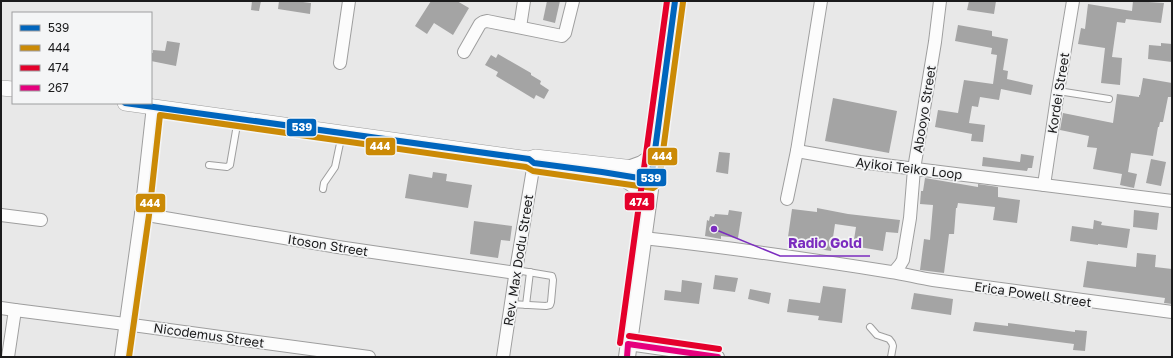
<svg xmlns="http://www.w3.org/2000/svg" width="1173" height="358" font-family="'Golos Text',sans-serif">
<rect width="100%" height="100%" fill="#e8e8e8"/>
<g fill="#a4a4a4">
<polygon points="252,1 261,1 259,11 251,10"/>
<polygon points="279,1 295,1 311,3 310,14 278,9"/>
<polygon points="431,1 457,1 469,8 453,35 434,23 427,34 415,26"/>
<polygon points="547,1 560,1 555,23 543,20"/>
<polygon points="969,1 996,1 994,14 967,10"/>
<polygon points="1133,1 1164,3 1161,23 1126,19 1125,23 1117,22 1112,57 1122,58 1120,85 1101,83 1105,48 1078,44 1081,28 1085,29 1088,4 1132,11"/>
<polygon points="958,25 992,31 992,36 1008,39 1003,70 1008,71 1007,79 1033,85 1031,95 1001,89 999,100 980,97 978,107 972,106 969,123 985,125 983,142 971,141 972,134 935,127 938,110 958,113 964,80 993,84 997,55 991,54 992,48 955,41"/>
<polygon points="167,41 180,43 176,66 151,61 151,53 153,53 153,50 165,51"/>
<polygon points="1161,43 1172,44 1172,62 1148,59 1149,45 1161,46"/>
<polygon points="498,54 531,73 531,75 541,81 540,84 549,90 544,99 536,95 534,99 496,76 498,72 485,65 491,55 496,58"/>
<polygon points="1143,78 1172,83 1172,97 1168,97 1163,122 1160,122 1159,127 1158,127 1153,156 1131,153 1128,172 1137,174 1134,188 1120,185 1122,174 1093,169 1097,148 1087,147 1089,136 1060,130 1063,113 1113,123 1117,94 1139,97 1139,95 1140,95"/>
<polygon points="833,98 897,111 889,153 825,141"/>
<polygon points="719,152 730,153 728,174 716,172"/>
<polygon points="1021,154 1034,156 1032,168 1028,168 1027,171 982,166 983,157 1020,162"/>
<polygon points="1151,159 1166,162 1161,186 1146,183"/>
<polygon points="433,172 447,174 446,181 472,185 468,208 405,198 409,174 432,178"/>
<polygon points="925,178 978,187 978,184 998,187 998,197 1020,200 1017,223 993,220 995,207 958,203 957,208 956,208 954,234 949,234 944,273 920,270 924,239 930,240 933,205 920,204 921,191 923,191"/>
<polygon points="817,208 848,214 900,220 898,233 886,232 883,251 853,246 856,227 835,224 831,251 787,244 792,209 817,212"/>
<polygon points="729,210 742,212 738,238 721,236 721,239 705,236 707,220 709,221 710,216 714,217 715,214 728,215"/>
<polygon points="1134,210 1159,213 1157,230 1133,227"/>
<polygon points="1094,220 1102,222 1101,225 1130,229 1127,248 1098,244 1098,245 1070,241 1072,226 1093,229"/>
<polygon points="474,221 512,226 510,241 501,240 498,258 470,254"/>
<polygon points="1137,253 1156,255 1155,267 1172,269 1172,304 1164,303 1165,298 1083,287 1087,261 1136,267"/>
<polygon points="715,275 738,278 735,292 713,289"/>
<polygon points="682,280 702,283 699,304 664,300 665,290 681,292"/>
<polygon points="823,286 846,289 842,323 818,320 819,316 787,312 789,299 820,303"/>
<polygon points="750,289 771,293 769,304 748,299"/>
<polygon points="914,293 953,299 951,315 911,309"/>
<polygon points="975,322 1008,326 1008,323 1075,332 1075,330 1087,331 1085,351 1073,350 1074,344 973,331"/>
</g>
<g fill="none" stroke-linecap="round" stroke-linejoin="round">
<defs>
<g id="service">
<polyline points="1058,91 1109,99"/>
<polyline points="209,165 227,167 230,165 238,119"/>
<polyline points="323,189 324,183 335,167 342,134"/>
<polyline points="511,304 546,306 550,305 551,302 553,280 552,276 516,270"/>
<polyline points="526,305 530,272"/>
<polyline points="870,327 877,335 889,339 892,343 893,346 891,357"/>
</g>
<g id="minor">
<polyline points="520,27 524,1"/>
<polyline points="464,52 480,24 483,22 487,21 562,36 565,33 573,1"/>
<polyline points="340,63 349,1"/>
<polyline points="797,151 860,162 1172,201"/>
<polyline points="1044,185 1058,91 1073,1"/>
<polyline points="787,199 797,151 821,1"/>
<polyline points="141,214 338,247 516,273"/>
<polyline points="1,215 41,220"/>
<path d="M643,238C726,247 809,259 891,272C905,274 919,278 933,280L1172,312"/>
<polyline points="894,272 900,265 903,260 910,218 914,169 935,42 940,1"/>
<polyline points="1,308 15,310 125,324 369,357"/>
<polyline points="628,344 718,357"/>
<polyline points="8,357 15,310"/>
<polyline points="121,357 141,214 153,106"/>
<polyline points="503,357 516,270 535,157"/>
</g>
<g id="tertiary">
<polyline points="1,88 13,89"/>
<polyline points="125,103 529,159 535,157 643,169"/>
</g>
<g id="secondary">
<polyline points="631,168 642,164 654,156"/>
<path d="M618,175C634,184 640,187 648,204"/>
<polyline points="627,357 671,37 675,1"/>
</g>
</defs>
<use href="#service" stroke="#9e9e9e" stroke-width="8"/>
<use href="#minor" stroke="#9e9e9e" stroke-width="14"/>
<use href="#tertiary" stroke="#9e9e9e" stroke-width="16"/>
<use href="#secondary" stroke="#9e9e9e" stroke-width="18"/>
<use href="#service" stroke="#fcfcfc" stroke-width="6"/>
<use href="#minor" stroke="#fcfcfc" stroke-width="12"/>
<use href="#tertiary" stroke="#fcfcfc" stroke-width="15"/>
<use href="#secondary" stroke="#fcfcfc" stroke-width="16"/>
<defs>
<polyline id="bus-1" points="125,103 529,159 534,163 602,172 651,180 675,1"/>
<polyline id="bus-2" points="129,357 149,215 160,115 526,167 533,171 653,188 657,185 659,181 683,2"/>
<g id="bus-3">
<polyline points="629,336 719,349"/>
<polyline points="620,343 667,1"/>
</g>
<polyline id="bus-4" points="627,357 628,344 718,357"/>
</defs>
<use href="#bus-1" stroke="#f4f5f6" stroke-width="9"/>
<use href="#bus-2" stroke="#f4f5f6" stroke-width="9"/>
<use href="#bus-3" stroke="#f4f5f6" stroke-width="9"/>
<use href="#bus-4" stroke="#f4f5f6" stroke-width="9"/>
<use href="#bus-1" stroke="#0065bd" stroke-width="6"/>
<use href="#bus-2" stroke="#cb8a06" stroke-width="6"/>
<use href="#bus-3" stroke="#e4002b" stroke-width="6"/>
<use href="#bus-4" stroke="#e5007d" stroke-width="6"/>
</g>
<g text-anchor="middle" stroke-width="3.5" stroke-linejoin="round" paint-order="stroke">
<g font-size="13" fill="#1b1b1c" stroke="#f4f5f6">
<text transform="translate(1058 93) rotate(-81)" y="5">Kordei Street</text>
<text transform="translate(924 109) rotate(-81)" y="5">Abooyo Street</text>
<text transform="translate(909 168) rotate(7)" y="5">Ayikoi Teiko Loop</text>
<text transform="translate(328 245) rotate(9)" y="5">Itoson Street</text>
<text transform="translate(518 260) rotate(-81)" y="5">Rev. Max Dodu Street</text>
<text transform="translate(1033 294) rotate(8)" y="5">Erica Powell Street</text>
<text transform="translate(209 335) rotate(8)" y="5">Nicodemus Street</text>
</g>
</g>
<path fill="none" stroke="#7b2cbf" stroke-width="1.5" d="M714 229L780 256H870"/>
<circle fill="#7b2cbf" stroke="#f4f5f6" stroke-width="1.5" cx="714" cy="229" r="4"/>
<g font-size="14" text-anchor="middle" font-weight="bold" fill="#7b2cbf" stroke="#f4f5f6" stroke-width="3.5" stroke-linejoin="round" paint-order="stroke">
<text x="825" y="248">Radio Gold</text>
</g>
<g stroke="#f4f5f6" stroke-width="1.5">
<rect x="286" y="118" width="31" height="19" rx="4" fill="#0065bd"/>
<rect x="365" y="137" width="31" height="19" rx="4" fill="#cb8a06"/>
<rect x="647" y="147" width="31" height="19" rx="4" fill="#cb8a06"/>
<rect x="636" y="168" width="31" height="19" rx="4" fill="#0065bd"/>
<rect x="624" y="192" width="31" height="19" rx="4" fill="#e4002b"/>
<rect x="135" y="193" width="31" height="20" rx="4" fill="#cb8a06"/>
</g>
<g font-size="11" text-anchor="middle" font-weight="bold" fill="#fff">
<text x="302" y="131">539</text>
<text x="380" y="150">444</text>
<text x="662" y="160">444</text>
<text x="651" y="182">539</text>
<text x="639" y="206">474</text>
<text x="150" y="207">444</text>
</g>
<rect width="1173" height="358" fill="none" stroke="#1b1b1c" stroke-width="4"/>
<rect x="12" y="12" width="140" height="92" fill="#f4f5f6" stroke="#9d9e9f"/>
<rect x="20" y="25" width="20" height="6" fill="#0065bd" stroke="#9d9e9f"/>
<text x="48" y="32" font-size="12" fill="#1b1b1c">539</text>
<rect x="20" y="45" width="20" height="6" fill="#cb8a06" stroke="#9d9e9f"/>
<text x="48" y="52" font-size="12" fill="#1b1b1c">444</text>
<rect x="20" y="65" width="20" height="6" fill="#e4002b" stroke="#9d9e9f"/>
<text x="48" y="72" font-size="12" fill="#1b1b1c">474</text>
<rect x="20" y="85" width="20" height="6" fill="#e5007d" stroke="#9d9e9f"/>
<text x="48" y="92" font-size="12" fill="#1b1b1c">267</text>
</svg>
